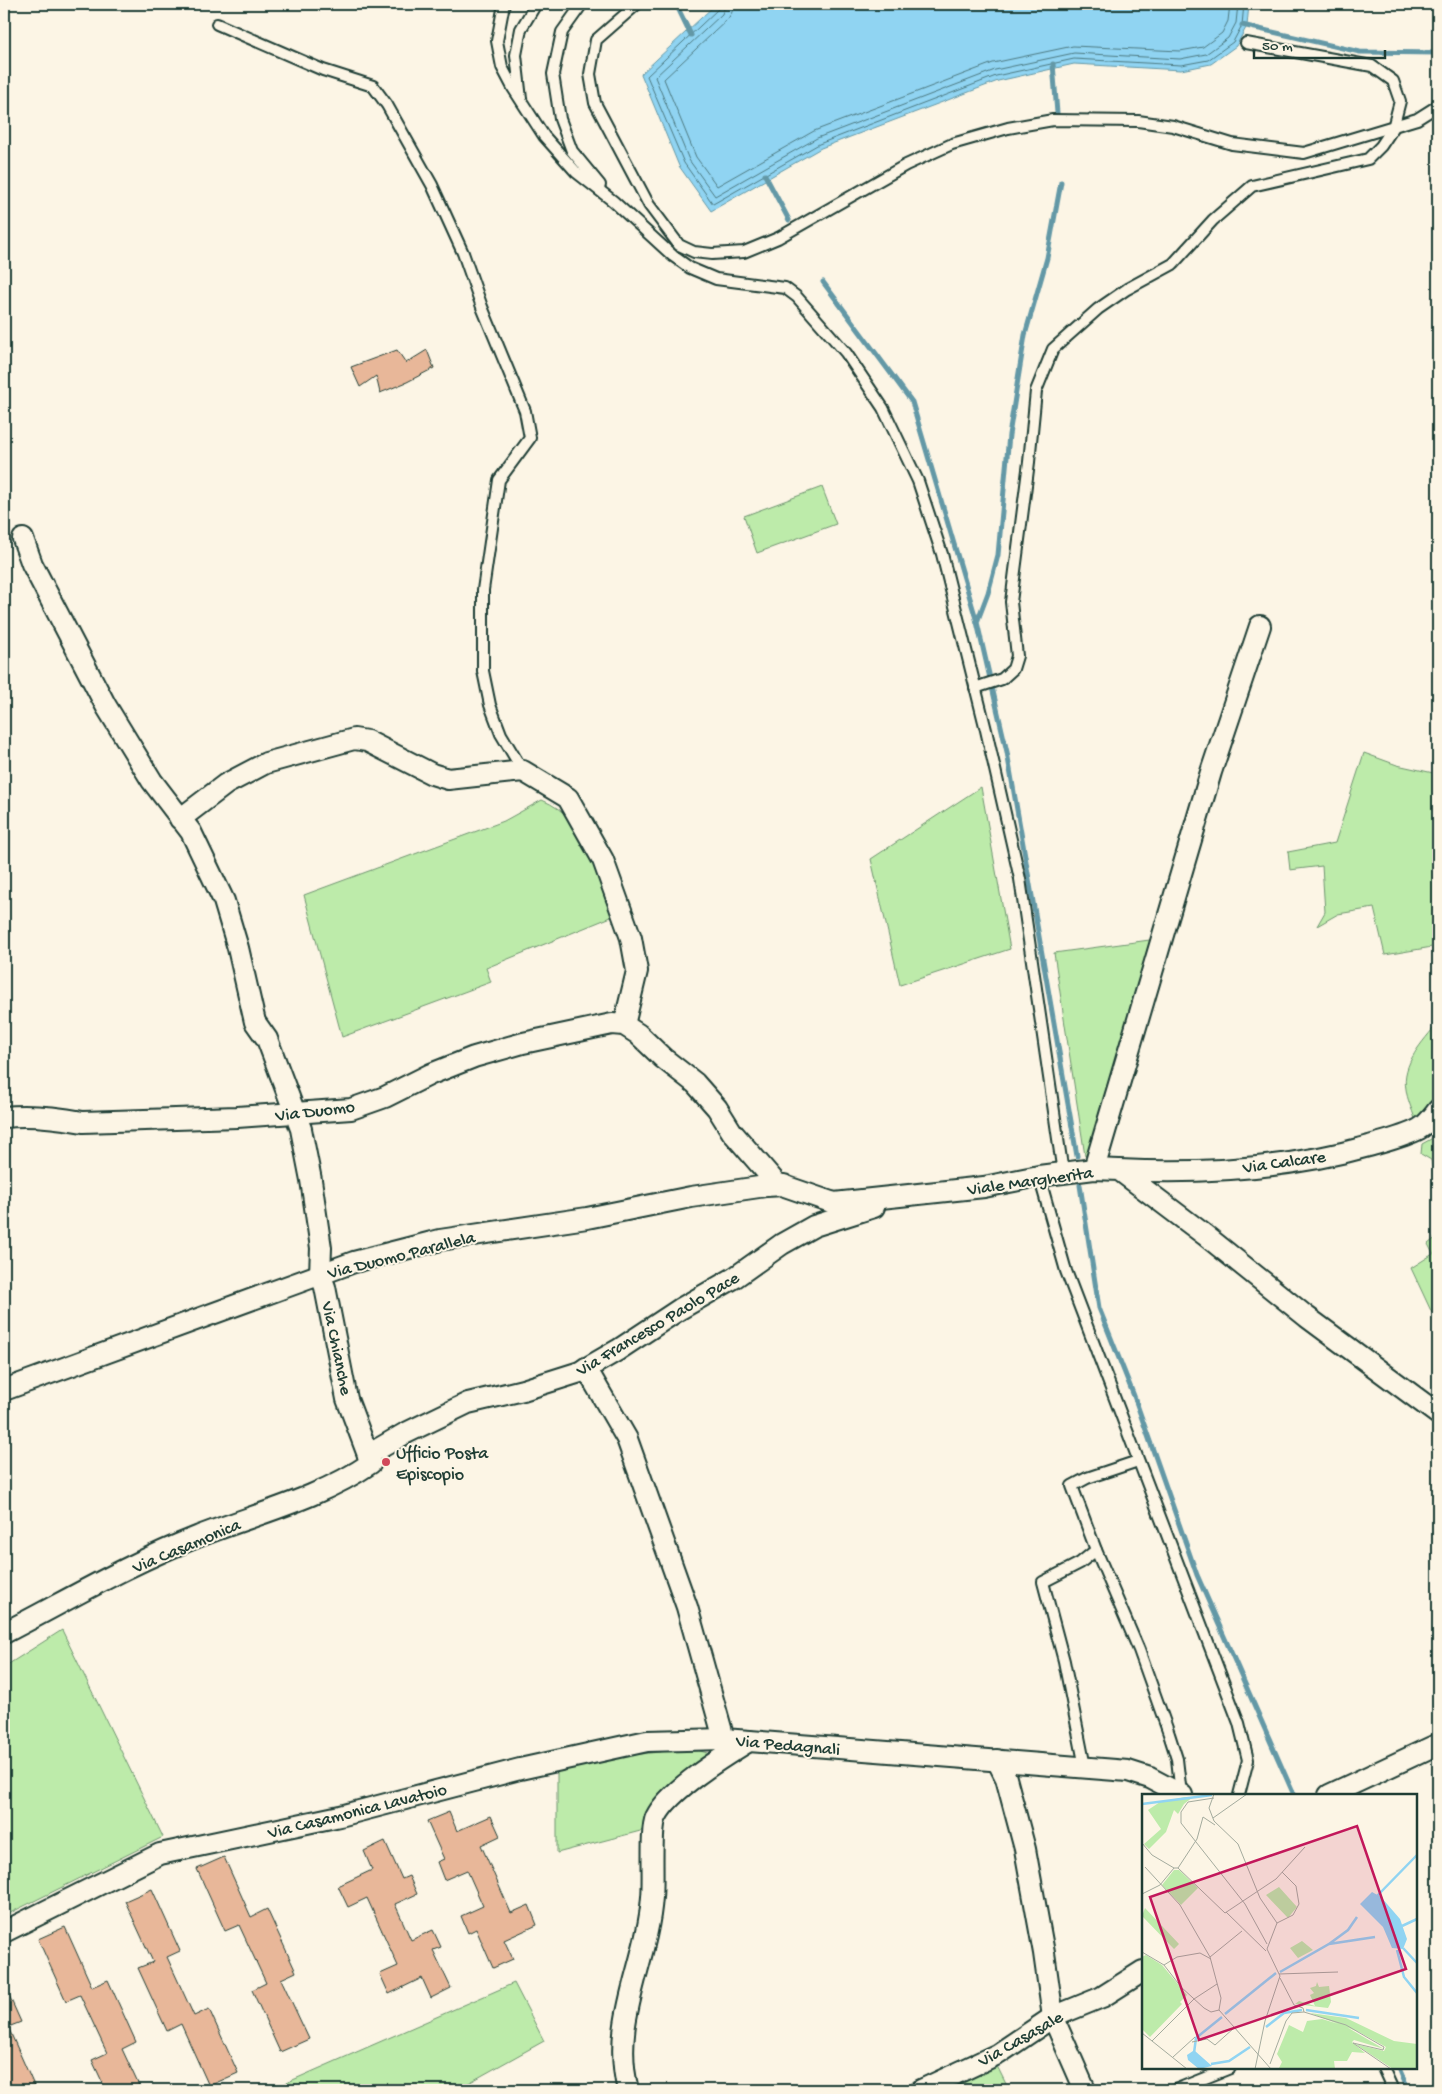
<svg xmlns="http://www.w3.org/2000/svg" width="1442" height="2094" font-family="'Gochi Hand',sans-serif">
<rect width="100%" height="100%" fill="#fcf5e5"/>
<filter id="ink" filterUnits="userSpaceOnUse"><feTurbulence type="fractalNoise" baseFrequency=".02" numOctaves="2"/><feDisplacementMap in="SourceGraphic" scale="10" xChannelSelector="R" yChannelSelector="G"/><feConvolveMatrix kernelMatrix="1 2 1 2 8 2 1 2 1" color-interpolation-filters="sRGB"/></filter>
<g filter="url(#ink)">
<g fill="#bdebaa" stroke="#6e946f">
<polygon points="822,487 836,524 757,553 744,516"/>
<polygon points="1364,753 1397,765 1438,774 1438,946 1385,955 1374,908 1338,914 1317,926 1325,912 1322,866 1290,870 1288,852 1335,843"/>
<polygon points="981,787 1010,949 900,985 871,859"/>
<path d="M542,800C590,820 599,871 616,915L486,968L491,982L342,1037L304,895L504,821Z"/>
<polygon points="1157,939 1093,1151 1085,1156 1054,953"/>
<path d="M1438,1023V1096L1415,1119C1412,1109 1407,1099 1406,1089C1401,1064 1423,1041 1438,1023Z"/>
<polygon points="1438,1131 1438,1198 1431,1160 1421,1154 1422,1144 1431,1139"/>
<polygon points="1438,1236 1438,1311 1432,1313 1411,1268 1433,1254 1428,1244"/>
<polygon points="62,1630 163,1837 4,1916 4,1667"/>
<polygon points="676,1750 697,1750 714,1755 648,1829 557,1853 557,1772 624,1756"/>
<polygon points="514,1983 544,2041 456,2090 270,2090"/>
<polygon points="997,2066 1009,2090 947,2090"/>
</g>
<polygon fill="#90d4f2" stroke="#6398a6" points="716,4 1249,4 1247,26 1236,46 1211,64 1181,70 1074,64 998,81 821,148 711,211 679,166 641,74"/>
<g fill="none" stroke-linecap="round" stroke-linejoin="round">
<g stroke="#4c7980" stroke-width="1">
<polyline points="719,4 718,9 647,76 684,163 713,204 819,144 996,76 1074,59 1181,65 1208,60 1233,42 1242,25 1244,4"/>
<polyline points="726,4 722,14 655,77 689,160 715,196 817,138 995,70 1074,53 1180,59 1206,54 1228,38 1236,23 1238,4"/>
<polyline points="733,4 732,12 728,19 664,79 696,157 717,186 814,131 993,63 1073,46 1180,51 1203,47 1222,33 1228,21 1230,4"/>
</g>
<g stroke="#6398a6" stroke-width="5">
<polyline points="676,4 691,35"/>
<polyline points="1242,25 1360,52 1438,53"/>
<polyline points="1053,64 1057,113"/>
<polyline points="765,175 789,220"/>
<polyline points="1061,182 1047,258 1025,335 1009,435 998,555 988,593 977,622 1007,752 1077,1156"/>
<polyline points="823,282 912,402 977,622"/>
<polyline points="1080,1185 1099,1308 1134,1396 1197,1575 1294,1795"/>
<polyline points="1399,2068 1408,2090"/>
</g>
</g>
<g fill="#e8b799" stroke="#1f3d34">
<polygon points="397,350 406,363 427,350 434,368 407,382 380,393 376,376 360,387 351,367"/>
<polygon points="449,1812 457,1831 491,1816 500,1836 481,1845 511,1913 529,1905 537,1925 504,1940 513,1959 493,1968 476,1929 468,1933 461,1916 483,1906 467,1870 444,1880 437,1862 444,1859 427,1821"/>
<polygon points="385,1841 402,1879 409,1876 417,1894 395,1904 411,1940 433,1930 441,1947 433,1950 451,1988 431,1998 422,1978 389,1994 380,1974 398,1966 367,1898 348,1907 338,1886 372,1870 364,1851"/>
<polygon points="224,1857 251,1917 267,1909 296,1972 281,1979 309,2039 280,2052 252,1990 266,1983 239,1925 225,1931 197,1869"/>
<polygon points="152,1889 180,1951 167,1957 194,2016 209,2009 238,2073 209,2086 181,2024 167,2031 138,1968 153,1962 125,1901"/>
<polygon points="65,1927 92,1987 108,1980 136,2042 122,2049 141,2090 106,2090 92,2060 107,2053 80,1995 66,2001 38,1939"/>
<polygon points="4,1984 21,2022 8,2027 36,2090 4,2090"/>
</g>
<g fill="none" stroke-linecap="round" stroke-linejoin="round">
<defs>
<g id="lane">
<polyline points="504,4 497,41 502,67 513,88 544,136 576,172 613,201 673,256 690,268 716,279 785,288 797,297 846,353 883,408 918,481 942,554 986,730 1020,879 1063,1173"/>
<polyline points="582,4 562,32 553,74 560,119 572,151 600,185"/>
<polyline points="637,4 596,40 590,74 595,103 649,205 679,245 694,252 712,254 744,252 778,238 906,165 952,144 1008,128 1053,120 1138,121 1173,126 1232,144 1304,153 1417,119 1436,107 1438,104"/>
<polyline points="217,24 323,70 373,86 387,105 432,185 463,253 482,307 525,411 530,438 499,480 483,590 483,671 490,705 501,734 523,771"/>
<polyline points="521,99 516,55 521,29 536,4"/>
<polyline points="975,688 1002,679 1013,669 1017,656 1011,602 1029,462 1036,391 1053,349 1098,309 1127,289 1173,264 1213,220 1252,186 1368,159 1381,146 1393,128 1400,101 1393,81 1372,66 1246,43"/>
<polyline points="1039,1176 1066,1271 1239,1723 1248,1760 1239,1795"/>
<polyline points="1138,1461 1087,1478 1072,1486 1096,1550 1139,1650 1169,1734 1177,1759 1181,1794"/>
<polyline points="1085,1767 1064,1661 1043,1582 1080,1563 1096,1550"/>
<polyline points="1383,2068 1393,2090"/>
<polyline points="1175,2090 1230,2068"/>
</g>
<g id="street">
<polyline points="180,819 226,784 266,763 354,739 367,741 432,774 448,779 523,771 568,798 603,860 631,938 637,971 624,1025"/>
<path d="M4,1117C30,1114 56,1117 83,1122L237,1117L351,1109L385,1097L431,1074L474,1057L523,1043L612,1024L624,1025L638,1034L663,1058L695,1083L717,1108L732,1132L776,1183L834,1203L984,1187L1039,1176L1094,1169L1119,1170L1205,1235L1307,1317L1438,1414"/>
<polyline points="1094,1169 1211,772 1260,626"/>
<path d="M1119,1170C1202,1174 1288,1169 1369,1146C1386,1141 1404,1137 1419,1129C1427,1125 1433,1116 1438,1110"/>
<polyline points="586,1368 627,1439 687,1607 724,1739 1128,1771 1150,1778 1182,1795"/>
<polyline points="4,1390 354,1262 440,1240 587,1218 691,1197 766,1186 784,1185"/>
<polyline points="368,1455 404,1434 468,1403 523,1390 580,1372 618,1350 680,1309 734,1278 782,1244 814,1226 874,1207"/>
<path d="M4,1633C68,1600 130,1563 197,1537C255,1514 319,1499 371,1463L347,1399L325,1287L320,1274L321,1248L311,1180L301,1129L267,1039L255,1022L238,948L224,901L191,832L152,781L106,706L32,564L23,539"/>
<polyline points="997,1760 1006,1778 1025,1849 1044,1953 1053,2017 1085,2090"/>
<polyline points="1329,1795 1438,1744"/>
<polyline points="4,1932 160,1854 340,1816 520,1769 647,1741 724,1739"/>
<path d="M628,2090C610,2020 647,1965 652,1897C654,1880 650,1830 656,1817C669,1790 723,1757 749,1741"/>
<polyline points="921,2090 998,2054 1053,2017 1102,1997 1143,1971"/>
</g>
</defs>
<use href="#lane" stroke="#1f3d34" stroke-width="14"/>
<use href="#street" stroke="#1f3d34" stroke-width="24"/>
<use href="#lane" stroke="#fcf5e5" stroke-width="10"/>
<use href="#street" stroke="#fcf5e5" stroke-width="20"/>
</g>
</g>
<circle fill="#d1495b" stroke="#fcf5e5" stroke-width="2" cx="386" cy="1462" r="5"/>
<g text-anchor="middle" stroke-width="4" stroke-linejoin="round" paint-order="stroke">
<g font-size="18" fill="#1f3d34" stroke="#fcf5e5">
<text transform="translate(315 1110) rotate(-7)" y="6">Via Duomo</text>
<text transform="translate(1284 1161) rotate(-8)" y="6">Via Calcare</text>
<text transform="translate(1030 1180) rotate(-8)" y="6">Viale Margherita</text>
<text transform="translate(401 1254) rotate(-14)" y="6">Via Duomo Parallela</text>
<text transform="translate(657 1323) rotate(-31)" y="6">Via Francesco Paolo Pace</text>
<text transform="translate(338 1348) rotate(78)" y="6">Via Chianche</text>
<text transform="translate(186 1545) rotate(-23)" y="6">Via Casamonica</text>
<text transform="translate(788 1744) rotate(5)" y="6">Via Pedagnali</text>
<text transform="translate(357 1810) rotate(-14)" y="6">Via Casamonica Lavatoio</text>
<text transform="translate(1020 2038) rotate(-30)" y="6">Via Casasale</text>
</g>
<g font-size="18" fill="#1f3d34" stroke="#fcf5e5" text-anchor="start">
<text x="396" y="1458">Ufficio Posta<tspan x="396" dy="21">Episcopio</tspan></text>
</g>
</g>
<g transform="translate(1142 1794)">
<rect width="275" height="275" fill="#fcf5e5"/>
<path d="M43,3H51L42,10L36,20L32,16L24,38L7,55L2,50L19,35L6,16L18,8ZM32,76H37L56,94L39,111L20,91ZM137,93L155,113L146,124L124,101ZM3,114L37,150L32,155L0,122ZM160,147L171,156L156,164L148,154ZM4,161L20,171L45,201L38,208L40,210L8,243L0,235V163ZM175,188L177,193L187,192L189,208L186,214L153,210L157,207L173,212L168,201L172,199L168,194L174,192ZM168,219L204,224L252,247L275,250V275H251L213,250L242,257L244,253L217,238ZM180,225L203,232L242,255L212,246L210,248L223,259L210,258L205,267H192L193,275L137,274L140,268L135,260L147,231L161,238L165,227Z" fill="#bdebaa"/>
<path d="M230,98L239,103L258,125L265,145L261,155L250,154L241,133L218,110ZM51,257H53L70,272L57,275L46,266L45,261Z" fill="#90d4f2"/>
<path fill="none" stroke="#90d4f2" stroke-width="2.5" d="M0,10L70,1M235,102L275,61M260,132L275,125M187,150L206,136L215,123M261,154L275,169M255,156L262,183L275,199M138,178L187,150L233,143M164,216L217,224M83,220L134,179M124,233L142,219L160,216M52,259L54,244L80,223M69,270L87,267L108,253"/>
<path fill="none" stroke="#a4ab9e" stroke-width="1" d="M72,0L67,14L72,27L96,50L118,104L135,129L125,155L138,182L123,227L113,275M72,4L46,8L39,18V29L103,110L125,150M71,24L105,0M0,49L10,61L32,74M3,73L38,111L68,163M36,74L83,119L134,85L163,53M0,100L18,91L32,74H36L55,45L61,23L73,31M84,118L124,157M135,129L151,121L157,110L154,92L140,78M100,137L68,163L79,204L77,216L129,275M0,158L22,171L39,193L62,214L69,218L77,216M22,171L35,163L58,159L69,165M137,180L196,178M138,184L152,211L161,214L162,218L204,231L242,253L241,256L211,249L249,275M0,239L45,275M10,247L52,205L75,190M50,248L65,245L73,251L92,234M31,263L53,243M128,270L144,227L150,219L162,218"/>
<path fill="#c2185b" fill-opacity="0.15" stroke="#c2185b" stroke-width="2.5" d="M215,32L264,175L57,246L8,103Z"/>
<rect width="275" height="275" fill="none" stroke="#1f3d34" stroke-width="2.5"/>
</g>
<rect width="1442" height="2094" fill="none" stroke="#fcf5e5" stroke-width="20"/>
<rect x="10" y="10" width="1422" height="2074" fill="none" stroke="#1f3d34" stroke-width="2" filter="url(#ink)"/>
<path d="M1254 50v8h131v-8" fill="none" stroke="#1f3d34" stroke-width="2.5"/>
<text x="1262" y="50" font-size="15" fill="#1f3d34" stroke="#fcf5e5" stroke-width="4" paint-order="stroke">50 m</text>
</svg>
